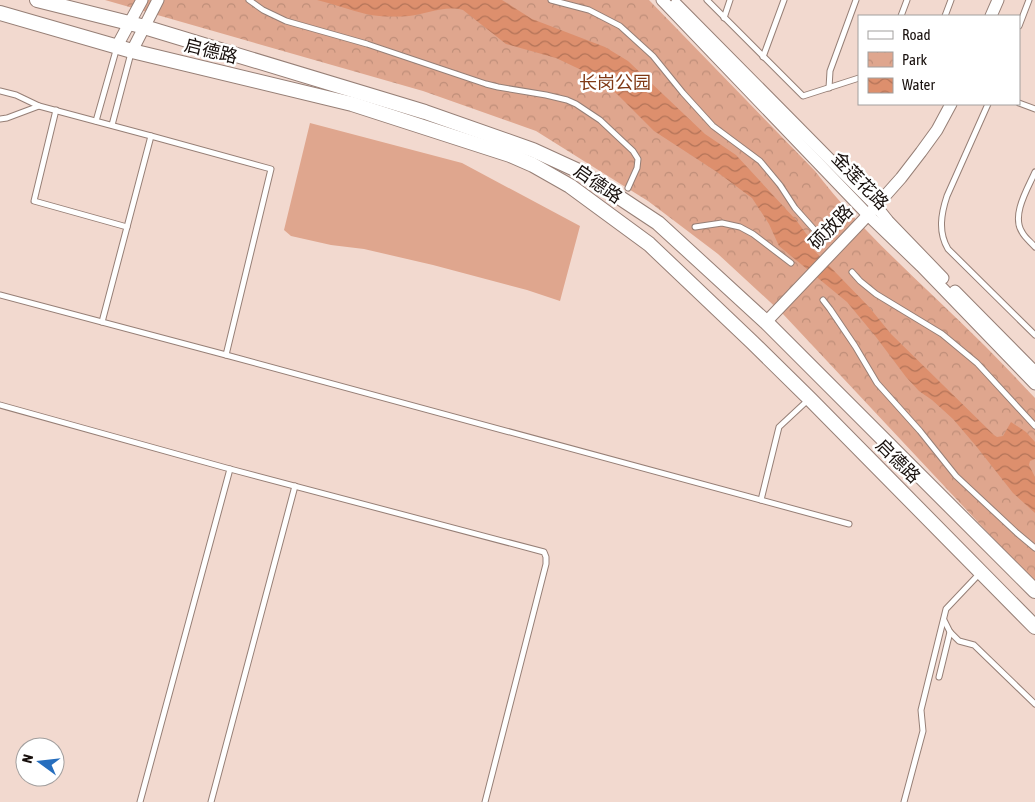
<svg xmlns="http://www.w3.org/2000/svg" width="1035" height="802" font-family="'Asap Condensed','Noto Sans SC',sans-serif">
<defs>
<pattern id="park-crowns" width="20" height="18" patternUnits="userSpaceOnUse" patternTransform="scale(1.25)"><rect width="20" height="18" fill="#dfa68e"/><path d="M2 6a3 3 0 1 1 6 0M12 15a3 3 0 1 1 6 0" fill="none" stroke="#bf8e79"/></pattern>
<pattern id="water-waves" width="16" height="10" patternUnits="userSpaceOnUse" patternTransform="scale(1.25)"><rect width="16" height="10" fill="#dd8f6d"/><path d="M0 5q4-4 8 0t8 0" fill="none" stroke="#b27358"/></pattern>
</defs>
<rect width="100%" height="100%" fill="#f2d9cf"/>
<path fill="url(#park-crowns)" d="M105,0H649L815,171C865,236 927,288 985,346C1002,363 1018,380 1035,398V583L783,314L718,254L648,201L619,183L536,131L423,91Z"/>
<polygon fill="#dfa68e" points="310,123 462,163 580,226 560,301 527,290 433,265 364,249 331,245 291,236 284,230"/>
<path fill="url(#water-waves)" d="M317,0H502L532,19L605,47L628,61L705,134L736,155L796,220L810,239V246L869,307L891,334L994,435L997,437L1003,436L1011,422L1026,432L1035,442V459L1030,461L1029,465L1035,477V513L1013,493L976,446L953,419L932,400L919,391L906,377L876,337L847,302L779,246L769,224L752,198L717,172L654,131L618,95L594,76L556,58L506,44L463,10C445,5 426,14 409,16C395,17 379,17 366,14C350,10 333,4 317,0Z"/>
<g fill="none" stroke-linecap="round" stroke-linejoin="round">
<defs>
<g id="service">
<polyline points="249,0 263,10 286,21 367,44 486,84 498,87 546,95 567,100 576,104 600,120 633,151 638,159 637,168 628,188"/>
<polyline points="551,0 589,10 620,26 653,56 683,93 713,126 760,161 780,185 795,208 820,236"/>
<polyline points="707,0 803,96 859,78"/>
<polyline points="901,16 907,0"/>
<polyline points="945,16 951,0"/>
<polyline points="724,18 730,0"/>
<polyline points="1019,26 1029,0"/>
<polyline points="763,57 784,0"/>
<polyline points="829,88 830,71 856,0"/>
<polyline points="0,91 16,95 39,106 151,136 271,169 226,355 0,295"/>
<polyline points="1019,103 1035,109"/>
<path d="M988,104L947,196C941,214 938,232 948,249L1035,335"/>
<polyline points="56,110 34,201 127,227"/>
<polyline points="0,119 7,118 39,106"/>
<polyline points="96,121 117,47"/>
<polyline points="112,125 131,53"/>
<path d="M1035,172C1028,188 1011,215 1022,232C1025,238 1031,242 1035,247"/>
<polyline points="695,227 722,223 740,227 753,234 791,263"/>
<polyline points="852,272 860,281 876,294 942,334 977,363 1035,426"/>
<polyline points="823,300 830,309 855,346 877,383 920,431 956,476 1017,533 1035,548"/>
<polyline points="102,322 151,136"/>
<polyline points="226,355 849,524"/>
<polyline points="0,405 230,469 544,552 546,557 546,564 485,802"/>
<polyline points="761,500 779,427 808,400"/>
<polyline points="944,620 950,632 959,641 974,645 1035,704"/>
<polyline points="939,677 950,632"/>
<polyline points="140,802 230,469"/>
<polyline points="211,802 295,486"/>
<polyline points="904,802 923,731 921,710 946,609 981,572"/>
</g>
<g id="tertiary">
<polyline points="662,0 868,215 921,266 1035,384"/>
<polyline points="676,4 876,206 888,221 943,278"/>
<polyline points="991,16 998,0"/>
<polyline points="117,46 142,0"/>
<polyline points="132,51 158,0"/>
<polyline points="955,291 1035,372"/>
<polyline points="766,322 868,215 901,178 921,152 937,130 951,104"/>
</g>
<g id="secondary">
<polyline points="37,0 141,26 425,112 533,150 581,172 658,223 766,322 1035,591"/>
<polyline points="0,13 132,51 352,104 510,155 533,165 570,186 649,244 752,342 810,399 1035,627"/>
</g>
</defs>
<use href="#service" stroke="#967f76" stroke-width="7"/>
<use href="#tertiary" stroke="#967f76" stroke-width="13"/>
<use href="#secondary" stroke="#967f76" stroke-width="16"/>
<use href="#service" stroke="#fff" stroke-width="5"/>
<use href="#tertiary" stroke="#fff" stroke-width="11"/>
<use href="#secondary" stroke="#fff" stroke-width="14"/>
</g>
<g text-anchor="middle" stroke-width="5" stroke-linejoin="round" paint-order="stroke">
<g font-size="18" fill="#170f0c" stroke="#fff">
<text transform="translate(211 51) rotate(14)" y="6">启德路</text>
<text transform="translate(860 181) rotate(46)" y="6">金莲花路</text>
<text transform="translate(598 184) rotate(35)" y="6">启德路</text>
<text transform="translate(831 227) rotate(-46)" y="6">硕放路</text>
<text transform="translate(898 461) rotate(45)" y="6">启德路</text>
</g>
<g font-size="18" fill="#803915" stroke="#fff">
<text x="615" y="89">长岗公园</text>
</g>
</g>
<rect x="858" y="15" width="162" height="90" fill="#ffffff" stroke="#a29f9e"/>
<rect x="868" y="31" width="25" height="8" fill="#ffffff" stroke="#a29f9e"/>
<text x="902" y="40" font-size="15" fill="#170f0c">Road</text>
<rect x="868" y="52" width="25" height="15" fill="url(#park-crowns)" stroke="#a29f9e"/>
<text x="902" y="65" font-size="15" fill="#170f0c">Park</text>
<rect x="868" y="78" width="25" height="15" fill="url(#water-waves)" stroke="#a29f9e"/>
<text x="902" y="90" font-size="15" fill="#170f0c">Water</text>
<g transform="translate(40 762) rotate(285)"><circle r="24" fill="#ffffff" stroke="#a29f9e"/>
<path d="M0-4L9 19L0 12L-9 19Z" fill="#266ebe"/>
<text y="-8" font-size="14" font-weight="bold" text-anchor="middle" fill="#170f0c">N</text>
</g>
</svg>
